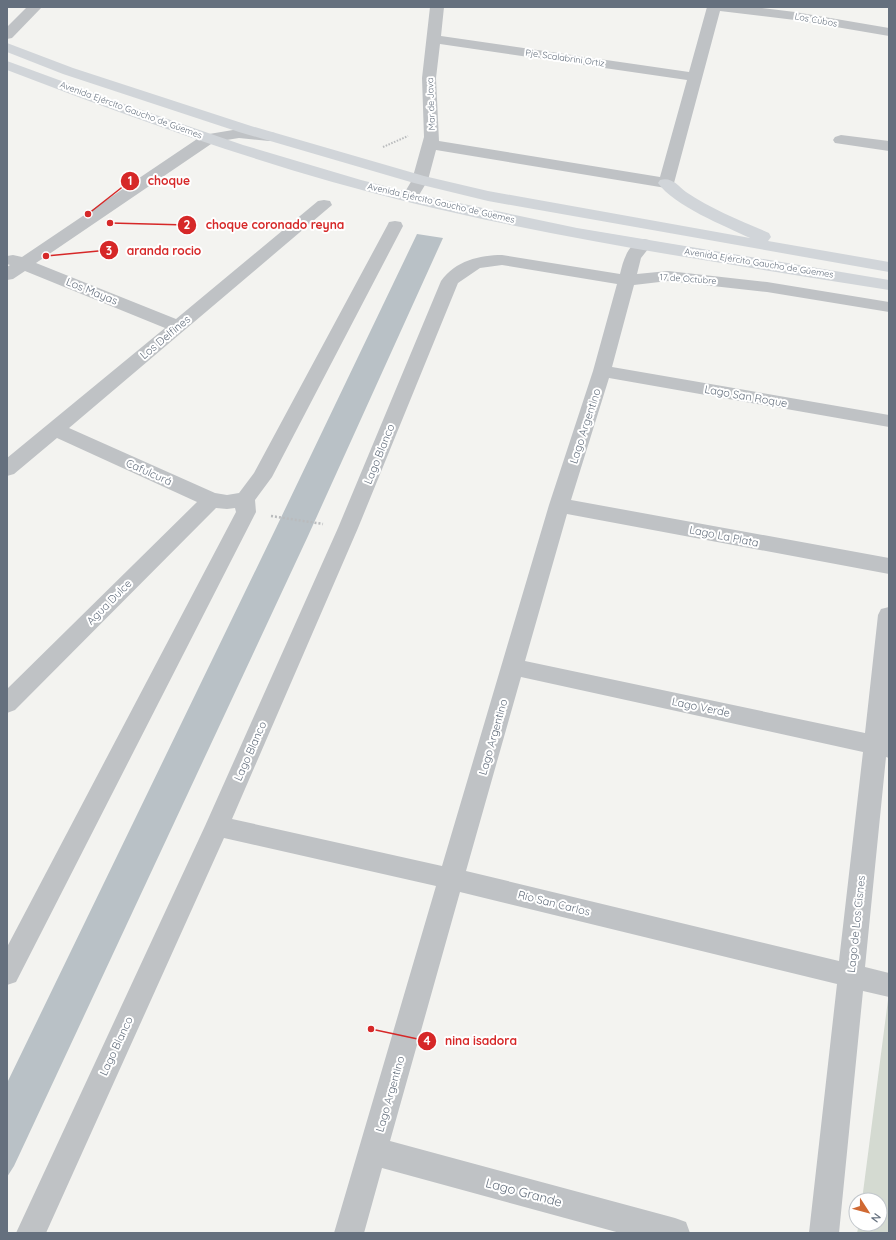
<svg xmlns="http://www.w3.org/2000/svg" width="896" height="1240" font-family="Quicksand,sans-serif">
<rect width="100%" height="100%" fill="#f3f3f0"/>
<polygon fill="#d4dad1" points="888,1000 889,1233 857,1233 859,1224 880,1224 880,1200 862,1200"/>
<polygon fill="#b9c1c6" points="417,234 443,238 308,536 14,1166 7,1177 7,1083 276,528"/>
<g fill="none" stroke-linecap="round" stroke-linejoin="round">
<polyline stroke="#b9bbbd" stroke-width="2" stroke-dasharray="1.5 1.5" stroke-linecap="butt" points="383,147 408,136"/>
<polyline stroke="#b9bbbd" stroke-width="2.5" stroke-dasharray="2 2" stroke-linecap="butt" points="271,516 323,524"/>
<g fill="#bfc2c5" fill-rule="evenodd">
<polygon points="27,7 42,7 12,38 7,39 7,27"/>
<path d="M430,7H444L441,36L689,72L707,7H754L795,12L889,28V36L795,20L720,11L674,183L672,186L666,188L436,150L428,180L416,200L410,202L404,200L402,197L412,180L424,137L422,78ZM440,44L687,80L660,177L439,141L436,78Z"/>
<polygon points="239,129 253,129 275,133 277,136 275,139 269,141 239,138 214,142 36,263 176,319 318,201 324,200 330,201 332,205 69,428 215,493 227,495 239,493 254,473 387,226 389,222 395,221 401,222 403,226 272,477 255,500 256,512 16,982 7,985 7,947 236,512 235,508 227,509 216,508 15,710 7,713 7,689 197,502 57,438 14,474 7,476 7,458 165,328 25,271 13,279 7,280 7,267 10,265 7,264 7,256 13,255 22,257 203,135"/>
<polygon points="841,135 889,141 889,151 835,143 833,140 835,137"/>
<path d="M643,239L649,240L652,244L641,258L637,274L668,271L767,282L889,302V312L767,292L668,281L634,285L612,367L889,415V427L609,378L571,500L889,558V574L567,514L525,661L865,733L878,615L881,609L889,607V758L886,757L865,967L889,973V997L863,991L839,1233H809L837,984L460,892L390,1141L675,1218L686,1222L690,1233H620L382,1168L364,1233H334L436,886L224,838L46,1233H16L205,826L338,528L441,281C455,261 480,255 502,255L620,274C623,261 628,243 643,239ZM502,265L617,284L593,371L549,505L442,866L232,819L358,528L458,283L480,268ZM521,677L863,752L839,961L466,871Z"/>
</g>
<g fill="#d1d5d9" fill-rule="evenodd">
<path d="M7,43L73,68L251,126L424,176L488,191L750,238C725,226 674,206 658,183L660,180C672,177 677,185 686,192C711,209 741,221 769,233L771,237L768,241L889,262V272L488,201L414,183L239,132L63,74L7,52Z"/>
<path d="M7,61L127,105L243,145L361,180L416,194L577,228L889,280V290C729,264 569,241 412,203C273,169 140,121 7,70Z"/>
</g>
</g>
<g text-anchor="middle" stroke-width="4" stroke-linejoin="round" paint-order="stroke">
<g font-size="9" fill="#65707e" stroke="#fff">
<text transform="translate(816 20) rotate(10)" y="3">Los Cubos</text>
<text transform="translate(565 58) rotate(8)" y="3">Pje. Scalabrini Ortiz</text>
<text transform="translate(431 104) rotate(-92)" y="3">Mar de Java</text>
<text transform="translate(131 110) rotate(20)" y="3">Avenida Ejército Gaucho de Güemes</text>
<text transform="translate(441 203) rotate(13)" y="3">Avenida Ejército Gaucho de Güemes</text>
<text transform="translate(759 263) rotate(9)" y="3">Avenida Ejército Gaucho de Güemes</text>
<text transform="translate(688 279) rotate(4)" y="3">17 de Octubre</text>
</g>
<g font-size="11" fill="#65707e" stroke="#fff">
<text transform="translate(92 291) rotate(22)" y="4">Los Mayas</text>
<text transform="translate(165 337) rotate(-40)" y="4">Los Delfines</text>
<text transform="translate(746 396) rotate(10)" y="4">Lago San Roque</text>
<text transform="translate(585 426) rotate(-72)" y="4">Lago Argentino</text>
<text transform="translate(379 454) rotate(-68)" y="4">Lago Blanco</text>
<text transform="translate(149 472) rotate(24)" y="4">Cafulcurá</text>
<text transform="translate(724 536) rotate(11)" y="4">Lago La Plata</text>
<text transform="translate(109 602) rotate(-45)" y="4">Agua Dulce</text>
<text transform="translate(701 707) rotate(12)" y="4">Lago Verde</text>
<text transform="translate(493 737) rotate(-74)" y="4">Lago Argentino</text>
<text transform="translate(250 751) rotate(-66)" y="4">Lago Blanco</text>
<text transform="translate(554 903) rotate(14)" y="4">Río San Carlos</text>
<text transform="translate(856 924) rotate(-84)" y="4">Lago de Los Cisnes</text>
<text transform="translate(116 1046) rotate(-65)" y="4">Lago Blanco</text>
<text transform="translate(390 1094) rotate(-74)" y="4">Lago Argentino</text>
</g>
<g font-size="13" fill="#65707e" stroke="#fff">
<text transform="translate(524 1192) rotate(15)" y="5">Lago Grande</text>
</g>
</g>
<path fill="none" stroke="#d62828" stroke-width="1.5" d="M88 214L130 181M110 223L187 225M46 256L109 250M371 1029L427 1041"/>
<g fill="#d62828" stroke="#fff" stroke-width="1.5">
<circle cx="88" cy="214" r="4"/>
<circle cx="110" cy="223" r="4"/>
<circle cx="46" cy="256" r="4"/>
<circle cx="371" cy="1029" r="4"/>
<circle cx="130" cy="181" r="10"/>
<circle cx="187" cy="225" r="10"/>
<circle cx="109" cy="250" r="10"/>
<circle cx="427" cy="1041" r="10"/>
</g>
<g font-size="12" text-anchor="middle" font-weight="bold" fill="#fff">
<text x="130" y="185">1</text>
<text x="187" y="229">2</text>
<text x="109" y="255">3</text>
<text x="427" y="1045">4</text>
</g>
<g font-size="12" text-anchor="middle" font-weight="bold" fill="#d62828" stroke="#fff" stroke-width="4" stroke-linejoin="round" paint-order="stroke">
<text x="169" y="185">choque</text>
<text x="275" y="229">choque coronado reyna</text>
<text x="164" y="255">aranda rocio</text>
<text x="481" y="1045">nina isadora</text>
</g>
<rect width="896" height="1240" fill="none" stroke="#65707e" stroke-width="16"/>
<g transform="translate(868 1212) rotate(126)"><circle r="19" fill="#ffffff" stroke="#c1c6cb"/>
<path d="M0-3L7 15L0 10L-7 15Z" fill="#d06933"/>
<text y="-6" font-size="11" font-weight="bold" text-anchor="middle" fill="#65707e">N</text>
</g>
</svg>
